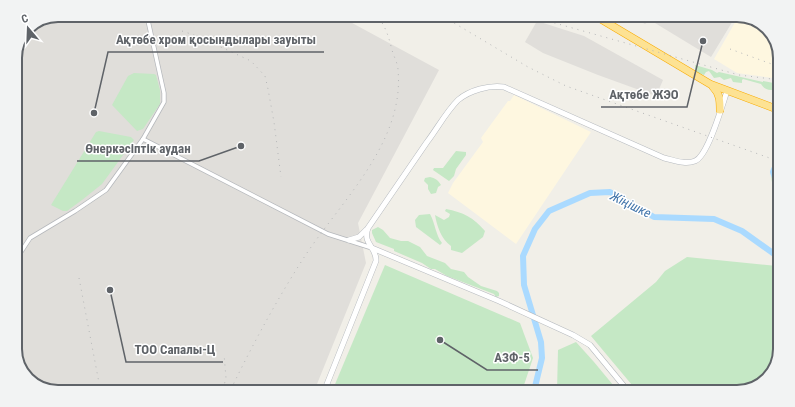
<svg xmlns="http://www.w3.org/2000/svg" width="795" height="407" font-family="'Roboto Condensed',sans-serif">
<rect width="100%" height="100%" fill="#f1efe8"/>
<g fill="#fef7e0">
<polygon points="737,19 756,19 773,34 780,56 780,79 737,73 714,59"/>
<polygon points="514,95 591,132 516,244 448,193 453,183 483,142 481,138 508,101 510,101"/>
</g>
<g fill="#e0deda">
<polygon points="58,15 341,17 439,70 358,223 366,263 315,389 39,388 22,373 15,352 15,56 28,28"/>
<polygon points="636,19 734,19 711,57 650,20 645,24"/>
<polygon points="537,21 584,36 663,80 656,96 598,75 543,53 525,42"/>
</g>
<g fill="#c5e8c5">
<path d="M695,65L712,70L717,73L719,72L763,82V81C769,82 773,83 779,84V89C772,90 766,92 761,84L743,79L742,80V83L733,82L731,78L724,80L720,77L714,78L709,71L706,72L704,75L695,72Z"/>
<polygon points="134,73 154,74 156,75 160,90 160,104 143,129 137,131 112,105 128,76"/>
<polygon points="99,131 131,137 134,140 102,184 82,200 67,211 63,211 51,205 96,132"/>
<polygon points="456,151 466,152 466,155 456,169 454,176 449,181 433,170 434,168 443,168"/>
<path d="M776,169L778,171V195C773,188 770,180 772,171Z"/>
<path d="M430,177C435,178 438,180 441,185L438,187L436,193L431,194L428,189V185L424,181L425,178Z"/>
<path d="M446,209C463,212 474,218 485,231L483,237L462,253L451,250V246C441,239 437,226 435,215L444,220L449,217L450,214L445,211Z"/>
<path d="M430,214C435,223 436,236 442,243L440,245L416,227L415,220L419,215Z"/>
<polygon points="378,227 383,230 390,238 401,241 408,241 420,247 427,256 445,263 451,269 464,272 468,277 481,286 497,291 499,293 499,296 496,297 494,294 447,276 435,269 431,269 422,263 394,251 394,249 376,242 372,233 372,230"/>
<polygon points="687,257 777,266 776,368 761,385 737,392 637,391 591,336 656,282 665,271"/>
<polygon points="385,265 520,323 533,358 522,391 333,389"/>
<polygon points="576,342 594,362 618,391 557,391 558,350"/>
</g>
<g fill="none" stroke-linecap="round" stroke-linejoin="round">
<g stroke="#aadaff" stroke-width="6">
<polyline points="778,186 773,172 779,158"/>
<polyline points="534,391 542,358 541,342 524,285 523,256 535,229 549,211 590,193 610,192 654,217 714,219 742,231 777,256"/>
</g>
<defs>
<g id="street">
<polyline points="774,108 779,97"/>
<polyline points="143,139 328,234 372,248"/>
<polyline points="15,261 30,238 75,211 106,190 143,139 164,102 164,93 147,16"/>
</g>
<g id="secondary">
<polyline points="349,240 359,237 366,230"/>
<polyline points="372,248 499,301 573,335 590,345 628,391"/>
<path d="M325,389L376,261C377,247 362,244 368,228C388,199 407,171 427,142C437,129 446,112 458,100C470,90 489,85 504,87L664,158C674,160 685,165 695,161C708,156 722,106 727,91"/>
</g>
<g id="highway">
<polyline points="599,18 710,84 779,110"/>
<path d="M713,87C720,94 720,101 720,110"/>
</g>
</defs>
<use href="#street" stroke="#b5b8bc" stroke-width="5"/>
<use href="#secondary" stroke="#b6babf" stroke-width="6"/>
<use href="#highway" stroke="#f9ab00" stroke-width="8"/>
<use href="#street" stroke="#fff" stroke-width="3.5"/>
<use href="#secondary" stroke="#fff" stroke-width="5"/>
<use href="#highway" stroke="#fde293" stroke-width="7"/>
<g stroke="#b6b7b8" stroke-width="1" stroke-dasharray="1 5" stroke-linecap="butt">
<polyline points="444,17 528,67 566,86 778,161"/>
<polyline points="537,18 739,75 780,80"/>
<polyline points="182,31 197,36 251,61 265,76 268,89 274,122 281,177"/>
<polyline points="730,49 780,67"/>
<polyline points="79,278 100,388"/>
<polyline points="223,389 226,378 224,354"/>
<path d="M231,389C253,344 276,301 303,259C339,203 405,143 398,70C398,64 394,57 392,50C389,38 386,27 378,17"/>
</g>
</g>
<g text-anchor="middle" stroke-width="3" stroke-linejoin="round" paint-order="stroke">
<g font-size="13" font-style="italic" fill="#4174aa" stroke="#fff">
<text transform="translate(631 204) rotate(26)" y="5">Жіңішке</text>
</g>
</g>
<path d="M0 0H795V407H0ZM58 22H737A36 36 0 0 1 773 58V349A36 36 0 0 1 737 385H58A36 36 0 0 1 22 349V58A36 36 0 0 1 58 22Z" fill="#f2f3f3" fill-rule="evenodd"/>
<path fill="none" stroke="#5f6368" stroke-width="2" d="M58 22H737A36 36 0 0 1 773 58V349A36 36 0 0 1 737 385H58A36 36 0 0 1 22 349V58A36 36 0 0 1 58 22Z"/>
<path fill="none" stroke="#5f6368" stroke-width="1.5" d="M94 113L108 52H324M703 41L687 107H601M241 146L199 161H77M110 290L126 362H223M440 340L487 370H538"/>
<g fill="#5f6368" stroke="#fff" stroke-width="1.5">
<circle cx="94" cy="113" r="4"/>
<circle cx="703" cy="41" r="4"/>
<circle cx="241" cy="146" r="4"/>
<circle cx="110" cy="290" r="4"/>
<circle cx="440" cy="340" r="4"/>
</g>
<g font-size="13" text-anchor="middle" font-weight="bold" fill="#5f6368" stroke="#fff" stroke-width="3" stroke-linejoin="round" paint-order="stroke">
<text x="216" y="44">Ақтөбе хром қосындылары зауыты</text>
<text x="644" y="99">Ақтөбе ЖЭО</text>
<text x="138" y="153">Өнеркәсіптік аудан</text>
<text x="175" y="354">ТОО Сапалы-Ц</text>
<text x="512" y="362">АЗФ-5</text>
</g>
<g transform="translate(28 28) rotate(341)" stroke="#ffffff" stroke-width="3" paint-order="stroke">
<path d="M0-3L7 15L0 10L-7 15Z" fill="#5f6368"/>
<text y="-6" font-size="11" font-weight="bold" text-anchor="middle" fill="#5f6368">С</text>
</g>
</svg>
